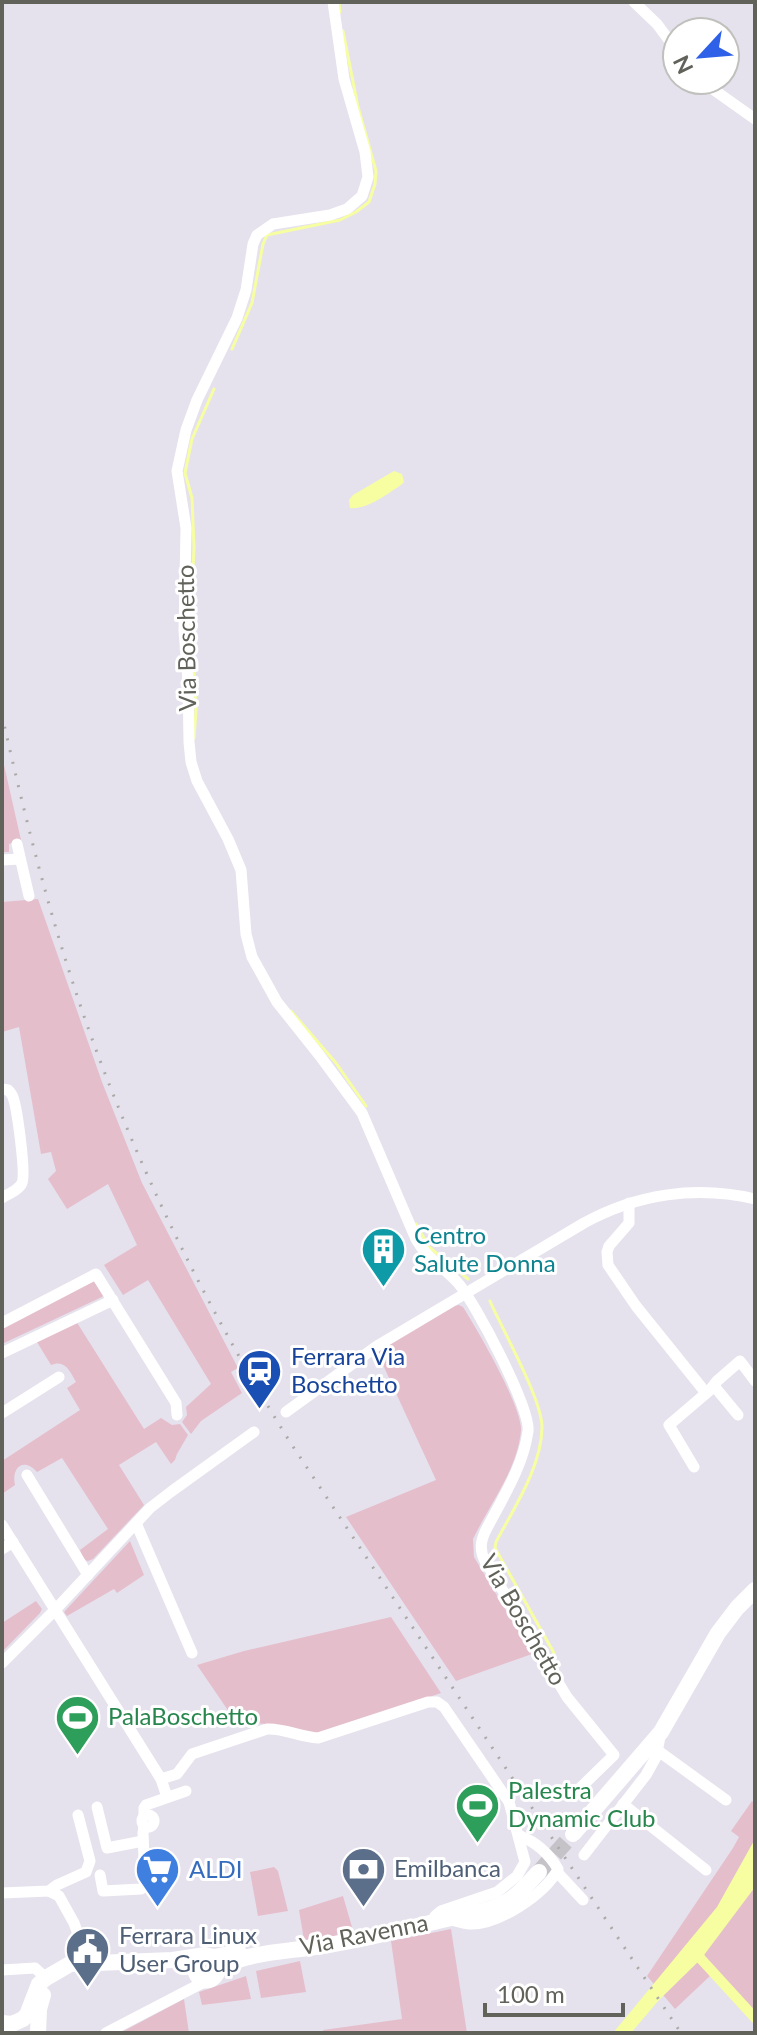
<svg xmlns="http://www.w3.org/2000/svg" width="757" height="2035" font-family="Lato,sans-serif">
<rect width="100%" height="100%" fill="#e6e2ed"/>
<g fill="#e5becc">
<polygon points="2,756 21,840 9,844 9,852 2,852"/>
<polygon points="38,899 102,1082 142,1183 238,1368 231,1372 242,1393 201,1421 191,1434 182,1422 187,1415 186,1407 211,1384 148,1280 123,1295 104,1265 137,1245 108,1184 67,1209 48,1179 56,1171 51,1152 41,1154 19,1027 2,1032 2,902"/>
<polygon points="93,1280 104,1296 2,1344 2,1327"/>
<path d="M459,1305L463,1307C477,1329 523,1408 521,1431C517,1470 490,1504 473,1539L474,1557L532,1654L456,1681L346,1517L436,1480L377,1352L453,1306Z"/>
<path d="M76,1321L144,1429L161,1418L172,1425L180,1424L188,1435L177,1454L175,1460L171,1464L156,1442L119,1465L144,1505L93,1559L88,1561L84,1560L80,1550L108,1529L62,1458L37,1472C24,1457 11,1467 15,1485L2,1494V1461L80,1410L67,1388L76,1382C70,1371 65,1359 51,1365L37,1342Z"/>
<polygon points="130,1541 144,1575 117,1593 114,1589 67,1616 64,1612"/>
<polygon points="36,1601 42,1609 40,1613 2,1652 2,1623"/>
<polygon points="391,1617 441,1693 346,1726 320,1733 301,1733 287,1727 257,1723 238,1725 197,1665 244,1651"/>
<polygon points="752,1801 755,1804 755,2023 711,1975 675,2009 647,1976 733,1848 739,1837 731,1831"/>
<polygon points="274,1867 278,1871 288,1911 258,1916 250,1872"/>
<path d="M343,1896L352,1927C342,1941 321,1938 304,1940L299,1910Z"/>
<polygon points="451,1929 467,2033 324,2033 323,2030 402,2019 391,1941"/>
<polygon points="300,1961 306,1992 261,1998 256,1971"/>
<polygon points="246,1976 251,1999 202,2005 199,1992"/>
<polygon points="184,1999 189,2033 120,2033"/>
</g>
<g fill="#f6fea1">
<path d="M394,471L402,474L404,482L401,485C387,494 367,510 350,508L349,500L353,495Z"/>
<polygon points="755,1839 755,1887 701,1959 659,2000 631,2033 613,2033 717,1907"/>
</g>
<g fill="none" stroke-linecap="round" stroke-linejoin="round">
<g stroke="#f6fea1" stroke-width="3">
<polyline points="339,2 340,12"/>
<polyline points="232,349 252,303 263,244 267,235 340,220 356,212 369,202 375,184 376,171 358,107 343,31"/>
<polyline points="194,738 196,711 191,615 194,547 192,498 185,473 192,439 214,389"/>
<polyline points="291,1011 336,1063 366,1106"/>
<polyline points="416,1224 429,1247 468,1279"/>
<path d="M490,1301C502,1329 542,1399 542,1427C542,1466 514,1508 496,1542L495,1548L554,1653"/>
</g>
<polyline stroke="#f6fea1" stroke-width="10" points="696,1950 701,1959 755,2018"/>
<polyline stroke="#c5c2c8" stroke-width="16" stroke-dasharray="16 8" stroke-linecap="butt" points="539,1872 573,1834"/>
<g stroke="#fff" stroke-width="11">
<path d="M333,2L344,79L365,152L368,177L362,196L347,209L330,215L273,224L257,235L253,244L246,290L237,318L197,400L186,430L177,471L186,528L184,630L188,681L189,742L191,762L197,781L228,839L241,870L246,934L252,957L277,1002L320,1056L362,1113L416,1239C427,1259 444,1267 458,1283C475,1302 531,1409 528,1431C523,1468 501,1500 485,1532C480,1543 480,1551 485,1561L567,1697L614,1755L575,1793"/>
<polyline points="634,2 657,24 677,51"/>
<polyline points="700,80 755,119"/>
<polyline points="17,844 29,896"/>
<polyline points="2,860 20,859"/>
<path d="M2,1089L8,1090C10,1092 11,1093 12,1095C17,1104 26,1174 22,1183C19,1190 8,1194 2,1198"/>
<polyline points="629,1203 629,1223 609,1246 607,1252 608,1265 636,1306 706,1393"/>
<polyline points="2,1323 96,1274 176,1403 177,1415"/>
<polyline points="2,1353 113,1300"/>
<polyline points="714,1386 738,1415"/>
<path d="M286,1412L377,1346L584,1223C637,1194 696,1185 755,1199"/>
<polyline points="2,1413 59,1377"/>
<polyline points="694,1467 669,1425 710,1390 717,1381 740,1361 755,1381"/>
<polyline points="27,1475 88,1575"/>
<polyline points="136,1523 192,1653"/>
<polyline points="2,1525 161,1779 167,1797"/>
<polyline points="2,1549 13,1542"/>
<polyline points="2,1663 55,1610 150,1508 172,1491 254,1432"/>
<polyline points="657,1750 726,1800"/>
<path d="M161,1779L177,1774L192,1754L267,1729C284,1728 300,1737 318,1738L428,1702H437L444,1707L509,1802L525,1862L517,1876L497,1892L441,1911L435,1916L436,1922"/>
<polyline points="623,1804 706,1870"/>
<polyline points="97,1807 107,1848 143,1841"/>
<circle cx="148" cy="1821" r="6"/>
<polyline points="144,1816 144,1808 146,1805 186,1791"/>
<polyline points="584,1855 646,1775 656,1757 660,1737"/>
<polyline points="557,1872 583,1900"/>
<polyline points="100,1875 103,1891 141,1889 145,1886 143,1833 144,1826"/>
<polyline points="49,1891 59,1896 74,1923 78,1934 80,1964"/>
<polyline points="2,1893 49,1891 57,1885 86,1872 90,1861 78,1815"/>
<path d="M451,1920C457,1921 463,1924 469,1924C497,1926 547,1893 558,1869C549,1854 536,1842 520,1836"/>
<polyline points="2,1970 35,1968 46,1978"/>
<polyline points="106,2033 206,1981"/>
</g>
<g stroke="#fff" stroke-width="16">
<polyline points="573,1834 661,1732 718,1633 737,1608 755,1590"/>
<path d="M201,1957L195,1964C193,1983 214,1987 219,1968C252,1951 286,1952 322,1946C362,1940 402,1930 442,1920C464,1915 488,1912 508,1901C520,1894 529,1882 539,1872"/>
<polyline points="2,2023 12,2024 23,2019 27,2015 39,1984 46,1978 70,1964 173,1960 205,1955 214,1957 239,1952"/>
<polyline points="38,2033 39,2009 43,1995"/>
</g>
<path stroke="#aaaba8" stroke-width="3" stroke-dasharray="2 10" stroke-linecap="butt" d="M2,715C27,827 55,938 95,1047C146,1185 212,1317 290,1442L681,2033"/>
</g>
<defs>
<symbol id="building-pin" viewBox="-11 -11 22 30"><path d="M0 17L-7.5 6A9.5 9.5 0 1 1 7.5 6Z" fill="#0f9aa8" stroke="#fff"/><path d="M-4-6H4V6H1V3H-1V6H-4ZM-2.5-4.3h1.7v1.8h-1.7ZM.8-4.3h1.7v1.8H.8ZM-2.5-1h1.7V.8h-1.7ZM.8-1h1.7V.8H.8Z" fill="#fff"/></symbol>
<symbol id="station-pin" viewBox="-11 -11 22 30"><path d="M0 17L-7.5 6A9.5 9.5 0 1 1 7.5 6Z" fill="#1a4fb4" stroke="#fff"/><path d="M-3-6H3Q5-6 5-4V2Q5 4 3 4L4.5 6H3L1.5 4h-3L-3 6H-4.5L-3 4Q-5 4-5 2V-4Q-5-6-3-6ZM-3.5-4v3h7v-3ZM-3.5 1v1.5H-2V1ZM2 1v1.5H3.5V1Z" fill="#fff"/></symbol>
<symbol id="stadium-pin" viewBox="-11 -11 22 30"><path d="M0 17L-7.5 6A9.5 9.5 0 1 1 7.5 6Z" fill="#2e9e5b" stroke="#fff"/><path d="M0-5a6.5 5 0 1 0 0 10a6.5 5 0 1 0 0-10ZM-3.5-1.8h7v3.6h-7Z" fill="#fff"/></symbol>
<symbol id="bank-pin" viewBox="-11 -11 22 30"><path d="M0 17L-7.5 6A9.5 9.5 0 1 1 7.5 6Z" fill="#5c6f8a" stroke="#fff"/><path d="M-6-4H6V4H-6ZM0-2.3a2.3 2.3 0 1 0 0 4.6a2.3 2.3 0 1 0 0-4.6Z" fill="#fff"/></symbol>
<symbol id="supermarket-pin" viewBox="-11 -11 22 30"><path d="M0 17L-7.5 6A9.5 9.5 0 1 1 7.5 6Z" fill="#3f7fe0" stroke="#fff"/><path d="M-6-5.5h2.5l.6 2H6L4.5 2H-2.5L-4.4-4H-6ZM-1.5 3.2a1.3 1.3 0 1 0 .1 0ZM3 3.2a1.3 1.3 0 1 0 .1 0Z" fill="#fff"/></symbol>
<symbol id="civic-pin" viewBox="-11 -11 22 30"><path d="M0 17L-7.5 6A9.5 9.5 0 1 1 7.5 6Z" fill="#5c6f8a" stroke="#fff"/><path d="M-.6-6.5H3V-4.5H.6V-3L4-1V1h2V6H-6V1h2V-1L-.6-3ZM-1.2 2.5V6h2.4V2.5Z" fill="#fff"/></symbol>
</defs>
<g fill-rule="evenodd">
<use href="#building-pin" x="358" y="1224" width="51" height="69"/>
<use href="#station-pin" x="234" y="1346" width="51" height="69"/>
<use href="#stadium-pin" x="52" y="1692" width="51" height="69"/>
<use href="#stadium-pin" x="452" y="1780" width="51" height="69"/>
<use href="#bank-pin" x="338" y="1844" width="51" height="69"/>
<use href="#supermarket-pin" x="132" y="1844" width="51" height="69"/>
<use href="#civic-pin" x="62" y="1924" width="51" height="69"/>
</g>
<g text-anchor="middle" stroke-width="6" stroke-linejoin="round" paint-order="stroke">
<g font-size="24" fill="#61625a" stroke="#fff">
<text transform="translate(187 638) rotate(-91)" y="8">Via Boschetto</text>
<text transform="translate(523 1620) rotate(60)" y="8">Via Boschetto</text>
<text transform="translate(364 1935) rotate(-11)" y="8">Via Ravenna</text>
</g>
<g font-size="24" fill="#0d838f" stroke="#fff" text-anchor="start">
<text x="414" y="1244">Centro<tspan x="414" dy="28">Salute Donna</tspan></text>
</g>
<g font-size="24" fill="#164399" stroke="#fff" text-anchor="start">
<text x="291" y="1365">Ferrara Via<tspan x="291" dy="28">Boschetto</tspan></text>
</g>
<g font-size="24" fill="#27864d" stroke="#fff" text-anchor="start">
<text x="108" y="1725">PalaBoschetto</text>
<text x="508" y="1799">Palestra<tspan x="508" dy="28">Dynamic Club</tspan></text>
</g>
<g font-size="24" fill="#4e5e75" stroke="#fff" text-anchor="start">
<text x="394" y="1877">Emilbanca</text>
<text x="119" y="1944">Ferrara Linux<tspan x="119" dy="28">User Group</tspan></text>
</g>
<g font-size="24" fill="#366cbe" stroke="#fff" text-anchor="start">
<text x="189" y="1878">ALDI</text>
</g>
</g>
<rect width="757" height="2035" fill="none" stroke="#61625a" stroke-width="8"/>
<g transform="translate(701 56) rotate(244)"><circle r="38" fill="#ffffff" stroke="#c0c0bd" stroke-width="2"/>
<path d="M0-6L14 30L0 20L-14 30Z" fill="#2e61e7"/>
<text y="-12" font-size="22" font-weight="bold" text-anchor="middle" fill="#61625a">N</text>
</g>
<path d="M485 2003v12h138v-12" fill="none" stroke="#61625a" stroke-width="4"/>
<text x="497" y="2003" font-size="24" fill="#61625a" stroke="#ffffff" stroke-width="6" paint-order="stroke">100 m</text>
</svg>
